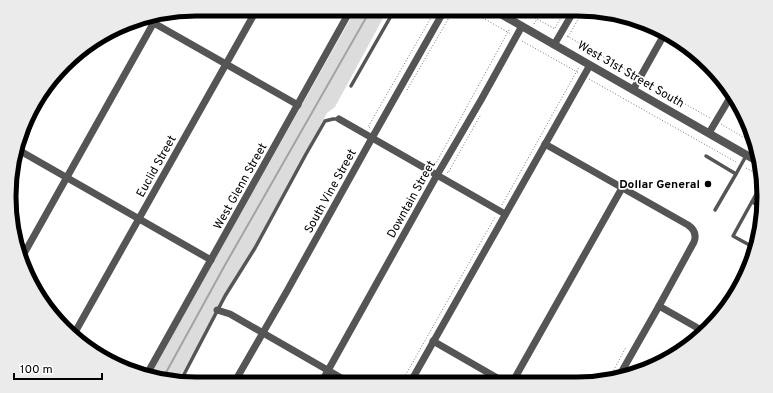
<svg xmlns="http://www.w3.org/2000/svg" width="773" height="393" font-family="Overpass,sans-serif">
<rect width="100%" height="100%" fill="#fff"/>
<polygon fill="#dcdcdc" points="356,9 388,9 335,107 327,113 221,307 214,317 177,382 150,374"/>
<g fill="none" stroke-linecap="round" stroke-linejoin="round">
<polyline stroke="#a3a3a3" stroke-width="2" points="163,378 225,265 371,9"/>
<g stroke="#777" stroke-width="1" stroke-dasharray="1 2" stroke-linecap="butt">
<polyline points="467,9 511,34"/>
<polyline points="519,9 555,29"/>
<polyline points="518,15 520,10"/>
<polyline points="534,24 537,19"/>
<polyline points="555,28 566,9"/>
<polyline points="567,36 635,75"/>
<polyline points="568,37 584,9"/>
<polyline points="522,41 579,73"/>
<polyline points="586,55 589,49"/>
<polyline points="589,79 736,162"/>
<polyline points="646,82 710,118"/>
<polyline points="407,90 454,9"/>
<polyline points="721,124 755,144"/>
<polyline points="370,128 368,127 436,9"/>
<polyline points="435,165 510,28"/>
<polyline points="746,168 759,175"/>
<polyline points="447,172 448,173 481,114"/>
<polyline points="502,205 579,67"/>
<polyline points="608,381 626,347"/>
<polyline points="401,383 495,217"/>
</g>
<g stroke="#555" stroke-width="3.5">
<polyline points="351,86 395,9"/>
<polyline points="706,156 736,174 715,210"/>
<polyline points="736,174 746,156"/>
<polyline points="752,202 763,208"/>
<polyline points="753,247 733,236 760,187 761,188"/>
<polyline points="180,382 225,296 255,248 306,154 325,121 333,119 339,119"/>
</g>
<g stroke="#555" stroke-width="7">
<polyline points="145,18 298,105"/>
<polyline points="554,45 575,9"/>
<polyline points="633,90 665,33"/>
<polyline points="339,119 505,214"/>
<polyline points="709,133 731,96"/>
<path d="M545,144L688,225C694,229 697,234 694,242L659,306L618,378"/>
<polyline points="15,148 211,260"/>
<polyline points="21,259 158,15"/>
<polyline points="659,306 703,331"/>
<polyline points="217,310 230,314 350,383"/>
<polyline points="74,334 257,9"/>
<polyline points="433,341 506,383"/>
<polyline points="147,374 351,9"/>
<polyline points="234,383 287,291 372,138 445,9"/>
<polyline points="321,383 437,175 481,100 522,26"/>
<polyline points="410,383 590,65"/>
<polyline points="512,383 622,188"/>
</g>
<polyline stroke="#555" stroke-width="8" points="492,9 757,161"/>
</g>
<circle fill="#000" stroke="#fff" stroke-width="1.5" cx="708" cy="184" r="4"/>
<g text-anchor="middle" stroke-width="3.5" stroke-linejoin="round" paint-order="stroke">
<g font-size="12" fill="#000" stroke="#fff">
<text transform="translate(631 74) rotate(30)" y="4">West 31st Street South</text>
<text transform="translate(156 166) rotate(-61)" y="4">Euclid Street</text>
<text transform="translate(240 186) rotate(-61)" y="4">West Glenn Street</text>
<text transform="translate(330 191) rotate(-61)" y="4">South Vine Street</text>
<text transform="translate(411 199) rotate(-61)" y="4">Downtain Street</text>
</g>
<g font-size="12" font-weight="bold" fill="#000" stroke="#fff" text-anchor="end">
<text x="700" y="188">Dollar General</text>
</g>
</g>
<path d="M0 0H773V393H0ZM196 16H577A180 180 0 0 1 757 196V197A180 180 0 0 1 577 377H196A180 180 0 0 1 16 197V196A180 180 0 0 1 196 16Z" fill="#ebebeb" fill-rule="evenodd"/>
<path fill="none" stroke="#000" stroke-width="5" d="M196 16H577A180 180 0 0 1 757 196V197A180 180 0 0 1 577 377H196A180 180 0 0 1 16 197V196A180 180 0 0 1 196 16Z"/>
<path d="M14 373v6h88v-6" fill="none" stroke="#000000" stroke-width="2"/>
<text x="20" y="373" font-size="12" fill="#000000" stroke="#ffffff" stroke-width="3" paint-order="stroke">100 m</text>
</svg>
